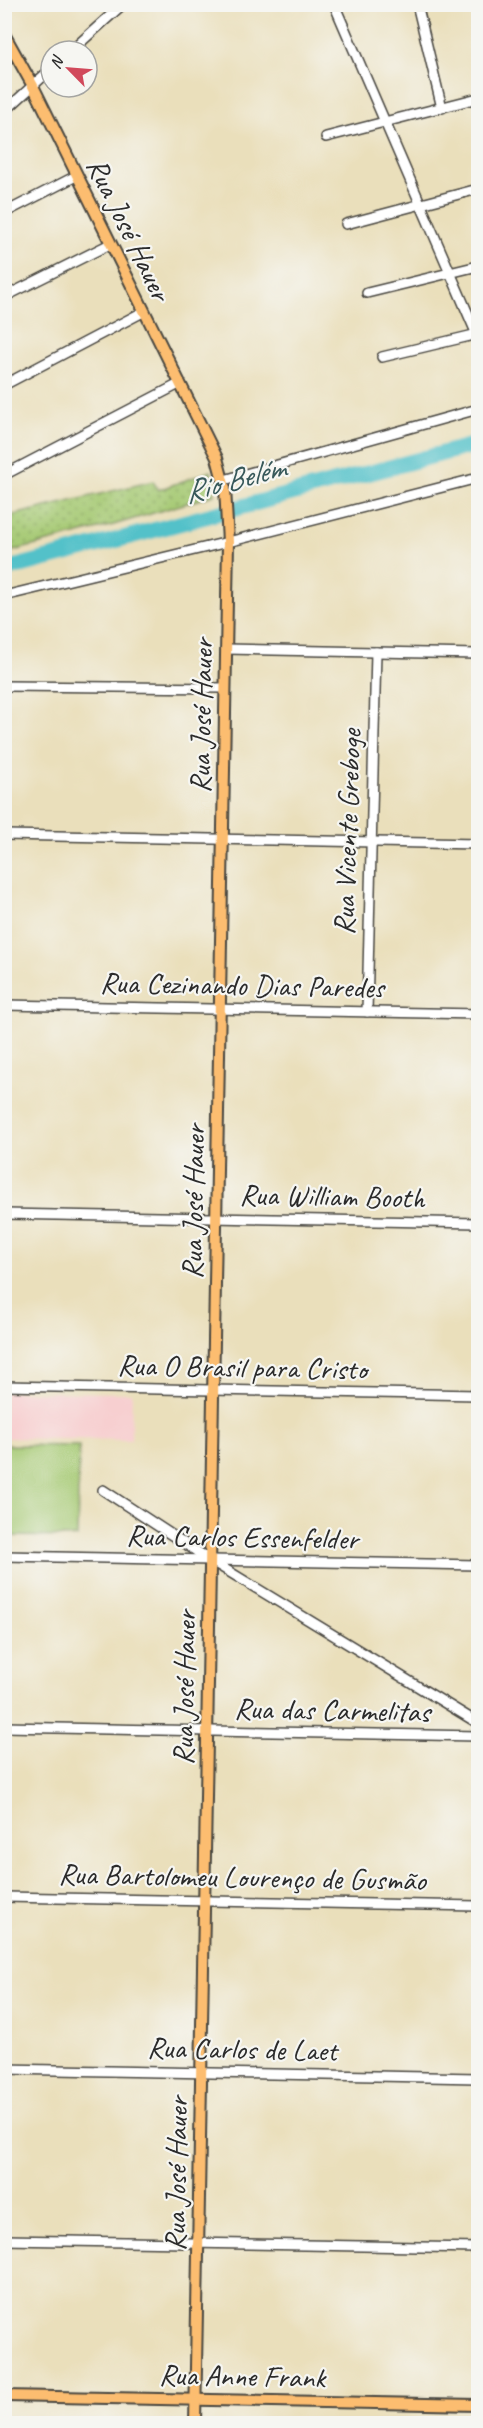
<svg xmlns="http://www.w3.org/2000/svg" width="483" height="2428" font-family="Caveat,sans-serif">
<defs>
<pattern id="grass-dots" width="8" height="8" patternUnits="userSpaceOnUse" patternTransform="scale(1.5)"><rect width="8" height="8" fill="#a5c972"/><path d="M2 2h.1M6 6h.1" fill="none" stroke="#87a35e" stroke-width="1.8" stroke-linecap="round"/></pattern>
</defs>
<rect width="100%" height="100%" fill="#f6f6f2"/>
<filter id="ink" filterUnits="userSpaceOnUse"><feTurbulence type="fractalNoise" baseFrequency=".0167" numOctaves="2"/><feDisplacementMap in="SourceGraphic" scale="12" xChannelSelector="R" yChannelSelector="G"/><feConvolveMatrix kernelMatrix="1 2 1 2 8 2 1 2 1" color-interpolation-filters="sRGB"/></filter>
<filter id="wash" filterUnits="userSpaceOnUse"><feTurbulence type="fractalNoise" baseFrequency=".008" numOctaves="4" result="noise"/><feDisplacementMap in="SourceGraphic" scale="24" xChannelSelector="R" yChannelSelector="G"/><feGaussianBlur stdDeviation="1.35" result="paint"/><feColorMatrix in="noise" values="0 0 0 0 0 0 0 0 0 0 0 0 0 0 0 0 0 1.4 0 .05"/><feComposite in="paint" operator="in"/></filter>
<g filter="url(#wash)">
<rect width="100%" height="100%" fill="#eadfbb"/>
<polygon fill="#f7cfd0" points="5,1392 132,1393 131,1440 5,1438"/>
<polygon fill="url(#grass-dots)" stroke="#687a4e" stroke-width="1.5" points="211,471 214,495 110,526 5,553 5,517 153,481 158,490"/>
<polygon fill="#a5c972" stroke="#687a4e" stroke-width="1.5" points="5,1445 79,1446 77,1537 5,1536"/>
<g fill="none" stroke-linecap="round" stroke-linejoin="round">
<polyline stroke="#53c1c9" stroke-width="16" points="4,570 478,444"/>
</g>
</g>
<g filter="url(#ink)">
<g fill="none" stroke-linecap="round" stroke-linejoin="round">
<defs>
<g id="minor">
<polyline points="334,4 478,337"/>
<polyline points="417,4 442,108"/>
<polyline points="71,51 123,4"/>
<polyline points="4,112 51,69"/>
<polyline points="326,137 478,98"/>
<polyline points="4,213 76,176"/>
<polyline points="346,224 478,189"/>
<polyline points="367,293 478,266"/>
<polyline points="4,297 110,244"/>
<polyline points="382,357 478,334"/>
<polyline points="4,385 143,312"/>
<polyline points="4,475 179,384"/>
<polyline points="224,480 478,409"/>
<polyline points="4,596 228,542 478,478"/>
<polyline points="226,649 478,654"/>
<polyline points="4,686 225,688"/>
<polyline points="4,835 478,844"/>
<polyline points="4,1005 478,1014"/>
<polyline points="367,1012 376,652"/>
<polyline points="4,1214 478,1223"/>
<polyline points="4,1386 478,1395"/>
<polyline points="103,1490 210,1560 478,1723"/>
<polyline points="4,1556 478,1565"/>
<polyline points="4,1727 478,1736"/>
<polyline points="4,1897 478,1906"/>
<polyline points="4,2069 478,2078"/>
<polyline points="4,2240 478,2248"/>
</g>
<g id="major">
<polyline points="4,34 33,86 217,458 225,488 228,542 195,2424"/>
<polyline points="4,2396 478,2405"/>
</g>
</defs>
<use href="#minor" stroke="#484641" stroke-width="12"/>
<use href="#major" stroke="#484641" stroke-width="14"/>
<use href="#minor" stroke="#fff" stroke-width="9"/>
<use href="#major" stroke="#fcbd6f" stroke-width="10"/>
</g>
</g>
<g text-anchor="middle" stroke-width="4.5" stroke-linejoin="round" paint-order="stroke">
<g font-size="30" fill="#2b2b2b" stroke="#f6f6f2">
<text transform="translate(129 229) rotate(64)" y="10">Rua José Hauer</text>
<text transform="translate(201 716) rotate(-89)" y="10">Rua José Hauer</text>
<text transform="translate(347 832) rotate(-88)" y="10">Rua Vicente Greboge</text>
<text transform="translate(242 985) rotate(1)" y="10">Rua Cezinando Dias Paredes</text>
<text transform="translate(332 1196) rotate(1)" y="10">Rua William Booth</text>
<text transform="translate(193 1202) rotate(-89)" y="10">Rua José Hauer</text>
<text transform="translate(242 1367) rotate(1)" y="10">Rua O Brasil para Cristo</text>
<text transform="translate(242 1537) rotate(1)" y="10">Rua Carlos Essenfelder</text>
<text transform="translate(184 1688) rotate(-89)" y="10">Rua José Hauer</text>
<text transform="translate(332 1710) rotate(1)" y="10">Rua das Carmelitas</text>
<text transform="translate(242 1877) rotate(1)" y="10">Rua Bartolomeu Lourenço de Gusmão</text>
<text transform="translate(242 2049) rotate(1)" y="10">Rua Carlos de Laet</text>
<text transform="translate(176 2174) rotate(-89)" y="10">Rua José Hauer</text>
<text transform="translate(242 2376) rotate(1)" y="10">Rua Anne Frank</text>
</g>
<g font-size="32" font-style="italic" fill="#37585a" stroke="#f6f6f2">
<text transform="translate(234 479) rotate(-15)" y="11">Rio Belém</text>
</g>
</g>
<rect width="483" height="2428" fill="none" stroke="#f6f6f2" stroke-width="24"/>
<g transform="translate(69 69) rotate(295)"><circle r="28" fill="#f6f6f2" stroke="#a5a5a2" stroke-width="1.5"/>
<path d="M0-4.5L10 22L0 15L-10 22Z" fill="#d1495b"/>
<text y="-9" font-size="16" font-weight="bold" text-anchor="middle" fill="#2b2b2b">N</text>
</g>
</svg>
